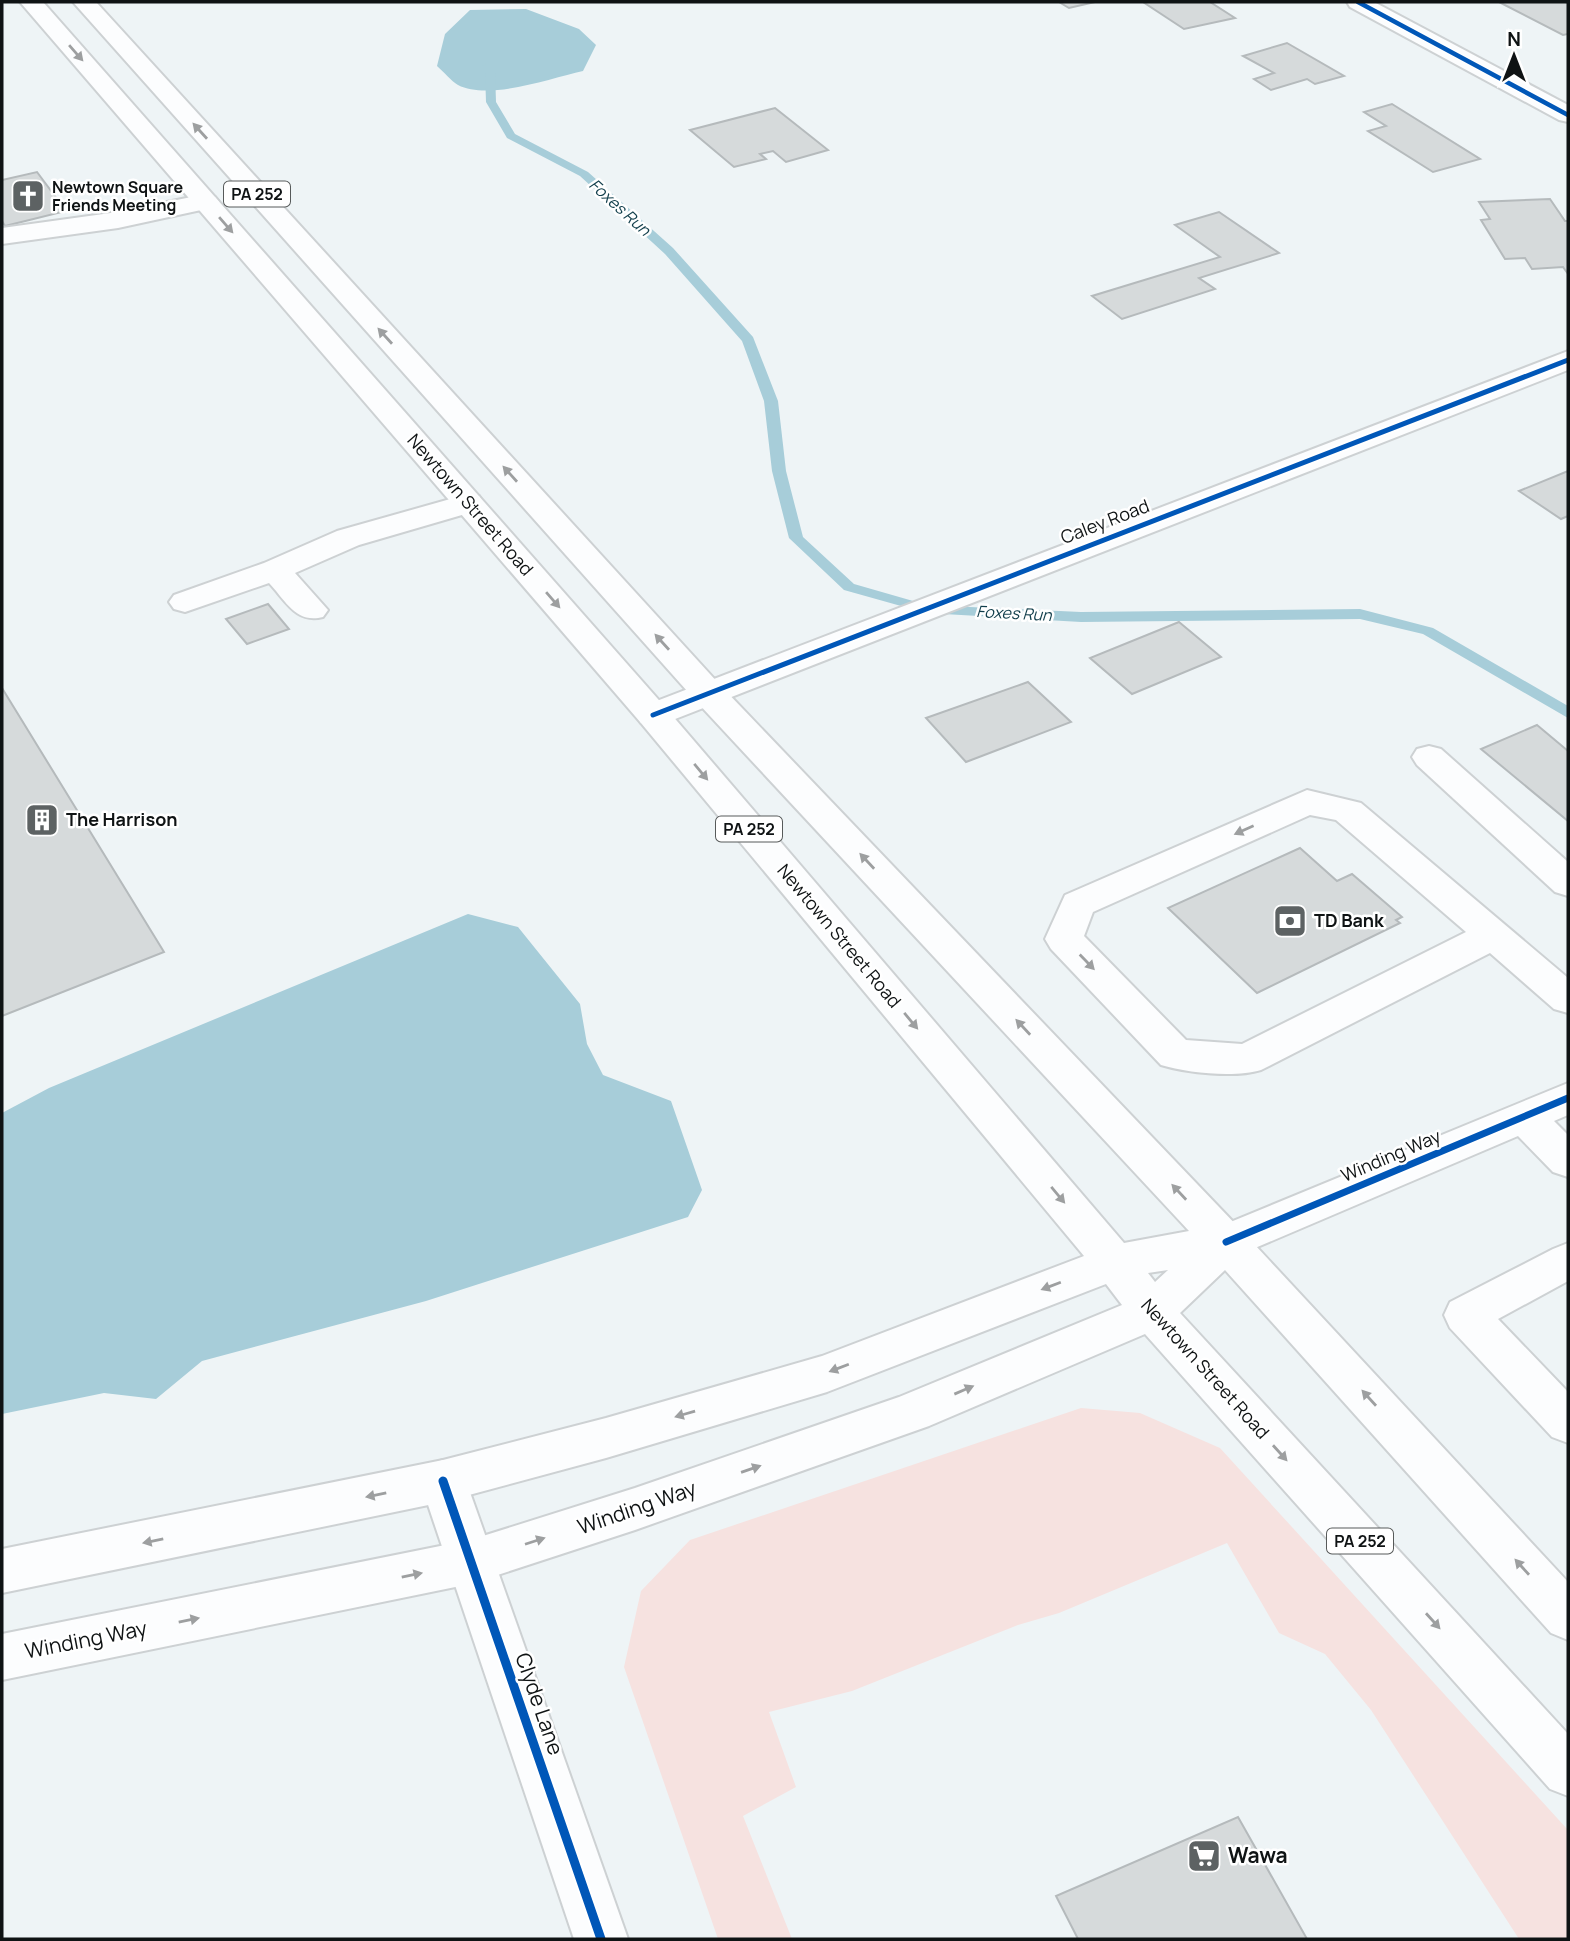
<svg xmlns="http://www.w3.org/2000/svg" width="1570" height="1941" font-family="Manrope,sans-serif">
<rect width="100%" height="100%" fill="#eef4f6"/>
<polygon fill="#f6e2e0" points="1081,1408 1140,1413 1220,1448 1568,1830 1568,1939 1519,1939 1371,1710 1325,1654 1279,1633 1227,1543 1059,1613 1018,1625 852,1691 769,1712 796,1787 743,1816 792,1939 718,1939 624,1667 641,1591 690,1540"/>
<g fill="#a7cdd9">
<path d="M526,9L579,29L596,45L583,71C551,78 489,101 458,85C451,81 444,72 437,66L445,34L470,10Z"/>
<polygon points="468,914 518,927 580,1004 587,1044 603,1075 671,1101 702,1190 688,1217 426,1301 202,1361 156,1399 104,1393 2,1414 2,1113 49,1088"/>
</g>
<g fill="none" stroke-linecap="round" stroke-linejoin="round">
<polygon fill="#a7cdd9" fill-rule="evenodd" points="487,63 495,71 496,102 515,134 588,172 673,248 753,337 778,401 786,471 803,537 854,584 927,605 1081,612 1360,609 1433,628 1568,706 1568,718 1423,634 1360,619 1081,622 926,613 844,590 789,538 772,471 764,401 742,341 665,254 580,176 507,138 486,102 485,71 482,66"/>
</g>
<g fill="#d6dadb" stroke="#b5babc" stroke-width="2">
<polygon points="1059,2 1095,2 1069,8"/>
<polygon points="1143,2 1210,2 1235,18 1184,29"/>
<polygon points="1499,2 1565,2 1568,3 1568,34 1563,35"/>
<polygon points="1287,43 1344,76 1315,84 1307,79 1271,90 1254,79 1274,73 1243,56"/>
<polygon points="1392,104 1480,159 1433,172 1368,131 1386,126 1364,112"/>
<polygon points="775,108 828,150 786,162 773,151 760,154 766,159 734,167 690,130"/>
<polygon points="37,172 66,211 5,226 2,221 2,180"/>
<polygon points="1550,199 1565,221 1568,221 1568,274 1563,267 1532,269 1525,258 1505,259 1481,220 1490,219 1479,202"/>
<polygon points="1219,212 1279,253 1199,278 1215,289 1122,319 1092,296 1220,257 1175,225"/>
<polygon points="1568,471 1568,516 1561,519 1519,491"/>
<polygon points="268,604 289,629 247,644 226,619"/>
<polygon points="1179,622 1221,657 1132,694 1090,658"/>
<polygon points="1028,682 1071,722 966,762 926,718"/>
<polygon points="2,688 164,952 2,1016"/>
<polygon points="1537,725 1568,751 1568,821 1481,749"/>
<polygon points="1300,848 1337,881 1352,874 1402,917 1396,920 1400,923 1257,993 1168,908"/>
<polygon points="1238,1817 1307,1939 1078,1939 1056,1896"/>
</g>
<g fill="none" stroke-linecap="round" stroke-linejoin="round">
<defs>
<g id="minor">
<polygon points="1347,2 1374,2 1568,105 1568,122 1559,120 1350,7"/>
<polygon points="206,194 215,197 219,202 215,207 118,228 2,244 2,228 118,212"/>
<polygon points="1568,351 1568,370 665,723 653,726 641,723 636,715 641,707"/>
<path d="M468,494L479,496L483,503L479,510L359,545L295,573L328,610L323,617C296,624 286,601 269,583L185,612L174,609L169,602L174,595L264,563L337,531Z"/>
<polygon points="1429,746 1441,749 1568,862 1568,896 1555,892 1417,765 1412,757 1417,749"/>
<path d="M1307,790L1361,803L1568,978V1013L1554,1009L1490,953L1261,1070C1235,1078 1187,1073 1161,1065L1051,949L1045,939L1065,895ZM1310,815L1336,820L1466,932L1242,1044L1186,1040L1084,936L1093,912Z"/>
<polygon points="1568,1083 1568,1115 1554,1121 1568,1135 1568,1177 1553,1172 1518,1136 1241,1254 1226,1259 1211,1254 1204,1242 1211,1230"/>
<polygon points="1568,1243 1568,1281 1498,1319 1568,1392 1568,1443 1552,1437 1450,1328 1444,1315 1450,1302 1553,1249"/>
<polygon points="443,1460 460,1466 466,1481 628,1939 574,1939 420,1481 426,1466"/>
</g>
<path id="major" d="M20,2H43L665,707L1124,1243L1189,1231L696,701L73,2H96L720,685L1241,1230L1568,1582V1640L1551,1633L1225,1270L1180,1313L1568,1734V1796L1550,1789L1145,1334L929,1426L635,1530L470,1584L2,1680V1634L470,1540L635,1488L899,1397L1122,1305L1106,1284L827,1392L606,1458L443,1502L2,1593V1549L443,1460L606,1418L822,1356L1084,1256L641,723ZM1168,1270L1155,1282L1148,1273Z"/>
</defs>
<use href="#minor" stroke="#cdd1d3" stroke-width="4"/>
<use href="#major" stroke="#cdd1d3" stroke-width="4"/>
<use href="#minor" fill="#fcfdfe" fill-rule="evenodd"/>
<use href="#major" fill="#fcfdfe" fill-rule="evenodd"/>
<defs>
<polyline id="cycleway-far3" points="1358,2 1568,115"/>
<polyline id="cycleway-far2" points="653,715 1568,360"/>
<polyline id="cycleway-far1" points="1226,1242 1568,1098"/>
<polyline id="cycleway" points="443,1481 601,1939"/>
</defs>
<use href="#cycleway-far3" stroke="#fff" stroke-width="7"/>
<use href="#cycleway-far2" stroke="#fff" stroke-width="9"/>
<use href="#cycleway-far1" stroke="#fff" stroke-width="11"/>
<use href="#cycleway" stroke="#fff" stroke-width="13"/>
<use href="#cycleway-far3" stroke="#0057b8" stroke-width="4.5"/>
<use href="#cycleway-far2" stroke="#0057b8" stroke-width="5"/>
<use href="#cycleway-far1" stroke="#0057b8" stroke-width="7"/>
<use href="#cycleway" stroke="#0057b8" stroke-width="9"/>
</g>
<defs><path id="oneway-solid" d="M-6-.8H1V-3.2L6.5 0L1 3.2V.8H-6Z" transform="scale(1.75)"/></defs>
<g fill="#9d9fa0">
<use href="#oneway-solid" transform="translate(76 53) rotate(49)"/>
<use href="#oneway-solid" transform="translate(200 131) rotate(-132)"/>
<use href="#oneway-solid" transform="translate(226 225) rotate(49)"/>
<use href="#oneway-solid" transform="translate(385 336) rotate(-132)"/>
<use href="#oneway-solid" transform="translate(510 474) rotate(-132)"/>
<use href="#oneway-solid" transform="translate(553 600) rotate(49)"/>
<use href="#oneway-solid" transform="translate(662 642) rotate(-132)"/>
<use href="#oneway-solid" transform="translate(701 772) rotate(50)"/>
<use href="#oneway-solid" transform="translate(1244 830) rotate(156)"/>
<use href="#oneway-solid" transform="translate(867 861) rotate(-133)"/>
<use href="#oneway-solid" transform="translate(1087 962) rotate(46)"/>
<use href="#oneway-solid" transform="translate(911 1021) rotate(50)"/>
<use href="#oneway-solid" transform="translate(1023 1027) rotate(-133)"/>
<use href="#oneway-solid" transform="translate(1179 1192) rotate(-133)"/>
<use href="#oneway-solid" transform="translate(1058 1195) rotate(50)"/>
<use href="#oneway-solid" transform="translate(1051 1286) rotate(159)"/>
<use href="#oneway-solid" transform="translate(839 1368) rotate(159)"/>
<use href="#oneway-solid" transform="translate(964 1390) rotate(-23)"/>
<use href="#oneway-solid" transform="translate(1369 1398) rotate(-132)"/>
<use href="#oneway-solid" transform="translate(685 1414) rotate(164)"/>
<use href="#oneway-solid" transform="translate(1280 1453) rotate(48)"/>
<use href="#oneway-solid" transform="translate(751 1469) rotate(-19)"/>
<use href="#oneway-solid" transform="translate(376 1495) rotate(168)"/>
<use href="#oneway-solid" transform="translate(153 1541) rotate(168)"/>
<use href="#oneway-solid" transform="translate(535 1541) rotate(-18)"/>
<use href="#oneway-solid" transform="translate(1522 1567) rotate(-132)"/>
<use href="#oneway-solid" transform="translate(412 1575) rotate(-12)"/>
<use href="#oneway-solid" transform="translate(189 1620) rotate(-11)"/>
<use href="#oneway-solid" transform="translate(1433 1621) rotate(48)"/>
</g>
<defs>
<symbol id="church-square" viewBox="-11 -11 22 22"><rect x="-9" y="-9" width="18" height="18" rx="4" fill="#5d6263" stroke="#fff"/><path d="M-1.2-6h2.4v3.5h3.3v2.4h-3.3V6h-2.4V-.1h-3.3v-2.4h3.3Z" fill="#fff"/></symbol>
<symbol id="building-square" viewBox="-11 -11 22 22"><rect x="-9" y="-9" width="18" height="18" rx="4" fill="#5d6263" stroke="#fff"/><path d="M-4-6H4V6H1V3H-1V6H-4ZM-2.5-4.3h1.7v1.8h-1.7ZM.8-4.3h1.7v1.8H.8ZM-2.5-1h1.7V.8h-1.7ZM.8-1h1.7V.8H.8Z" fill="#fff"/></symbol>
<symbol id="bank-square" viewBox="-11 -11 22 22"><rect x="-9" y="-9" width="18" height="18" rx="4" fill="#5d6263" stroke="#fff"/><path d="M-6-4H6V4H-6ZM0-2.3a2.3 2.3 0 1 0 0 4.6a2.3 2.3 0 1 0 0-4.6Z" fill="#fff"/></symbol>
<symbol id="supermarket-square" viewBox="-11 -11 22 22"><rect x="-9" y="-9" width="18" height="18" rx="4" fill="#5d6263" stroke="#fff"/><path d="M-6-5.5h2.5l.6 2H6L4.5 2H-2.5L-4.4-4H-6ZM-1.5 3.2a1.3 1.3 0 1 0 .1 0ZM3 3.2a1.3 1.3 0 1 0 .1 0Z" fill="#fff"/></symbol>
</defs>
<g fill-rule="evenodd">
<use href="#church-square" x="9" y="177" width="38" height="38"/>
<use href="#building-square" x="23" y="801" width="38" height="38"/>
<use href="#bank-square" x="1271" y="902" width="38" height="38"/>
<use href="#supermarket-square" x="1185" y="1837" width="38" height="38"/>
</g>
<g text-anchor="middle" stroke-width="5" stroke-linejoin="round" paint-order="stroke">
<g font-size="16" font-weight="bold" fill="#0f1314" stroke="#fff" text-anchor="start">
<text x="52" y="193">Newtown Square<tspan x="52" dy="18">Friends Meeting</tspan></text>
</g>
<g fill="#fff" stroke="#575a5a" stroke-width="2">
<rect x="224" y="181.5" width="66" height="25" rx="5"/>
<rect x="716" y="816.5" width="66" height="25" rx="5"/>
<rect x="1327" y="1528.5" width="66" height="25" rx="5"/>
</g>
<g font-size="16" font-weight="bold" fill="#0f1314">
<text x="257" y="200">PA 252</text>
<text x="749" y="835">PA 252</text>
<text x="1360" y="1547">PA 252</text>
</g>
<g font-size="16" font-style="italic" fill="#113e4b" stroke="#fff">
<text transform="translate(620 207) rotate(42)" y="6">Foxes Run</text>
<text transform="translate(1014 613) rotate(3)" y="6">Foxes Run</text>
</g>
<g font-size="18" fill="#0f1314" stroke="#fff">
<text transform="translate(470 505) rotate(49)" y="6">Newtown Street Road</text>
<text transform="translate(1105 522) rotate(-21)" y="6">Caley Road</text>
<text transform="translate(839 936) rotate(50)" y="6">Newtown Street Road</text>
<text transform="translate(1391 1156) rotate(-23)" y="6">Winding Way</text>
<text transform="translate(1205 1369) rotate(48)" y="6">Newtown Street Road</text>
</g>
<g font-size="18" font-weight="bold" fill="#0f1314" stroke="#fff" text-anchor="start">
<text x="66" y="826">The Harrison</text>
<text x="1314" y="927">TD Bank</text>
</g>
<g font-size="21" fill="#0f1314" stroke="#fff">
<text transform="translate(637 1508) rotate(-19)" y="7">Winding Way</text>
<text transform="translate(86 1640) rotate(-11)" y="7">Winding Way</text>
<text transform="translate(539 1704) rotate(71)" y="7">Clyde Lane</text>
</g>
<g font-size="21" font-weight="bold" fill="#0f1314" stroke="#fff" text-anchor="start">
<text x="1228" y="1863">Wawa</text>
</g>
</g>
<rect width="1570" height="1941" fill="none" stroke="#0f1314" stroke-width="7"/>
<g transform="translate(1514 56)" stroke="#ffffff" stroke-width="5" paint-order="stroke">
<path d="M0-5L12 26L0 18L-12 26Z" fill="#0f1314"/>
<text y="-10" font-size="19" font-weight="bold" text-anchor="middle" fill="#0f1314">N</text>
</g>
</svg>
